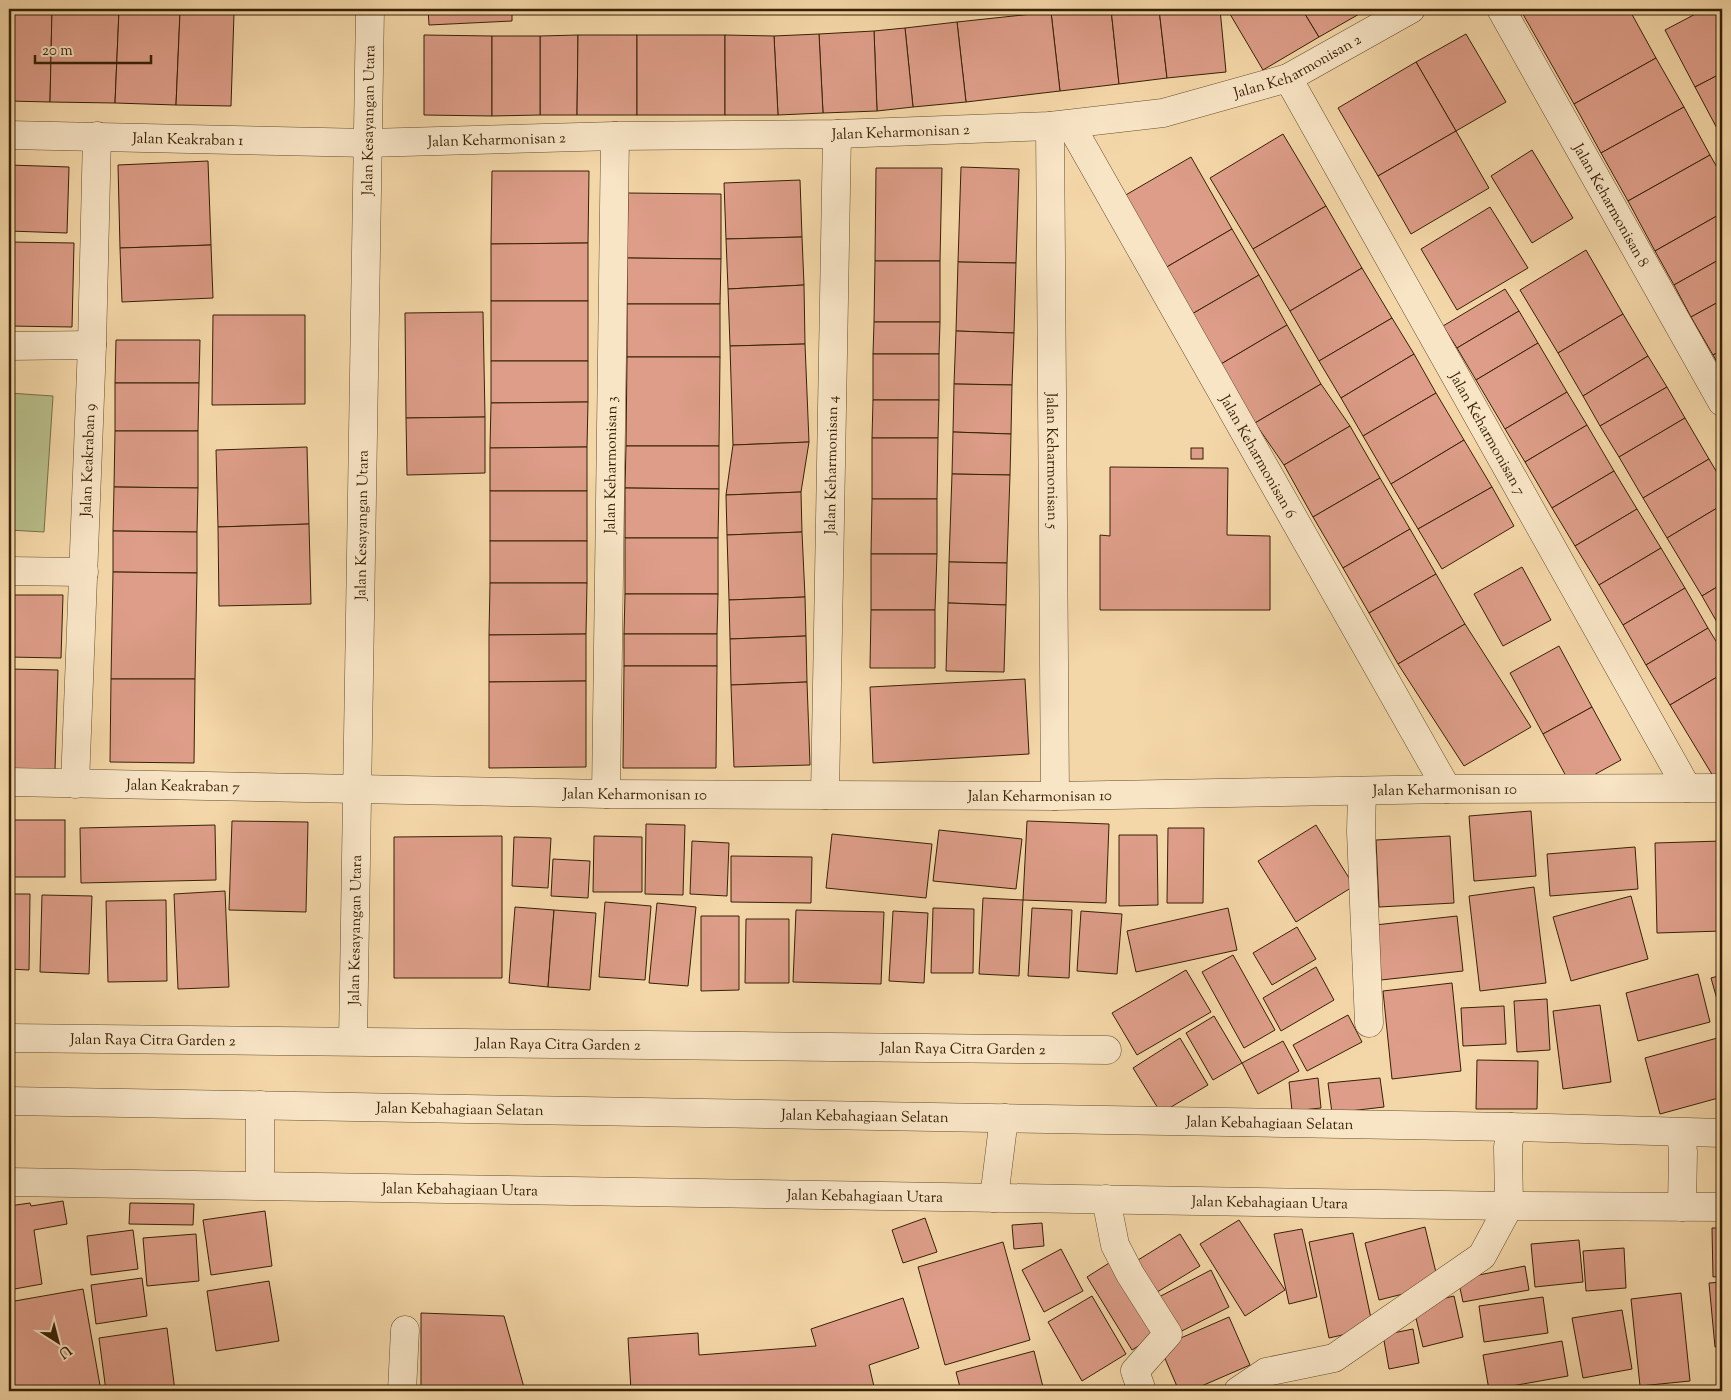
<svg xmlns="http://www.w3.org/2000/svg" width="1731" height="1400" font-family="'Sorts Mill Goudy',serif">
<rect width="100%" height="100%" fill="#f4d7a8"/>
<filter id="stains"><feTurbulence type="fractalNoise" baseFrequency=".004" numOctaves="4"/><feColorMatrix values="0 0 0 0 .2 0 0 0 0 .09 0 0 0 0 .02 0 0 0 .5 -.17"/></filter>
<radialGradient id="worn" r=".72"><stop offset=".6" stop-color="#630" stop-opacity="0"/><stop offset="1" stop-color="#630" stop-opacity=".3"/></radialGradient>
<polygon fill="#b8bf8b" stroke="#787048" points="9,393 53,396 44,532 9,530"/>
<g fill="#dd9d88" stroke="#372105">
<polygon points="9,9 52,9 50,102 9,101"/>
<polygon points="52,9 119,10 115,103 50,102"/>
<polygon points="428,9 512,9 512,21 429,25"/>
<polygon points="1077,9 1111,9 1119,84 1060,91 1051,12"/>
<polygon points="1111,9 1159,9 1167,78 1119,84"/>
<polygon points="1159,9 1220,9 1226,72 1167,78"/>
<polygon points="1227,9 1302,9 1319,37 1263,70"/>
<polygon points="1302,9 1368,9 1319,37"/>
<polygon points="1520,9 1629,9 1656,58 1574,104"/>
<polygon points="1705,9 1722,9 1722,73 1695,87 1665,30"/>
<polygon points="119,10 180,12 176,105 115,103"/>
<polygon points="180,12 234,13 231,106 176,105"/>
<polygon points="1051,12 1060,91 966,102 957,22"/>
<polygon points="957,22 966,102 913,107 905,28"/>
<polygon points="905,28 913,107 877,111 874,31"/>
<polygon points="874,31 877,111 823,113 819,34"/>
<polygon points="819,34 823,113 778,115 774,36"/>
<polygon points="1466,34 1506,102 1456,131 1416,62"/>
<polygon points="424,35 492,36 492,116 424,115"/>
<polygon points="578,35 577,115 540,115 540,36"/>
<polygon points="578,35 637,35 637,115 577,115"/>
<rect x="637" y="35" width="88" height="80"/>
<polygon points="725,35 774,36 778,115 725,115"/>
<polygon points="492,36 540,36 540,115 492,116"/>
<polygon points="1656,58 1684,107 1601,153 1574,104"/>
<polygon points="1416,62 1456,131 1378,176 1338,108"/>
<polygon points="1722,73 1722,133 1720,134 1695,87"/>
<polygon points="1684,107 1710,155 1628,201 1601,153"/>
<polygon points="1456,131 1489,188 1411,234 1378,176"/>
<polygon points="1283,134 1326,206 1253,249 1210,178"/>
<polygon points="1532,150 1573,218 1532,243 1491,176"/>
<polygon points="1710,155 1722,176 1722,213 1655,251 1628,201"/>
<polygon points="1191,157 1232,229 1165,268 1124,196"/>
<polygon points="208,161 211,245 120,248 118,165"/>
<polygon points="9,165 69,167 67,233 9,231"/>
<polygon points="961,167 1019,169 1016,263 958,262"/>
<polygon points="876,168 942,168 940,261 875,261"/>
<polygon points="492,171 589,171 588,243 491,244"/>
<polygon points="800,180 802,237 726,239 724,183"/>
<polygon points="628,193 721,194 721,259 627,258"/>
<polygon points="1326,206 1362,268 1290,311 1253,249"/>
<polygon points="1490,207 1528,268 1457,310 1421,249"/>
<polygon points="1722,213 1722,258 1674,285 1655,251"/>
<polygon points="1232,229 1259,275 1192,314 1165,268"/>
<polygon points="802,237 804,285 728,289 726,239"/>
<polygon points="9,242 74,243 72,327 9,326"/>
<polygon points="588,243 588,301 491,301 491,244"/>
<polygon points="211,245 213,298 122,302 120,248"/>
<polygon points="1586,250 1623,314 1558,353 1520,290"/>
<polygon points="627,258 721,259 720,304 627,304"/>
<polygon points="1722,258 1722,300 1691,317 1674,285"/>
<polygon points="875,261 940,261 940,322 874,322"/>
<polygon points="958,262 1016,263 1014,333 956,331"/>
<polygon points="1362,268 1392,318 1319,361 1290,311"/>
<polygon points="1259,275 1287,325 1221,364 1192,314"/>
<polygon points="804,285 805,344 730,346 728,289"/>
<polygon points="1505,289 1519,311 1457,348 1443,326"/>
<polygon points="1722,300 1722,350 1713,355 1691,317"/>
<rect x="491" y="301" width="97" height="60"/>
<rect x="627" y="304" width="93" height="53"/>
<polygon points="1519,311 1538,343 1476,380 1457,348"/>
<polygon points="483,312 485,417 406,418 405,313"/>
<polygon points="1623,314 1648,356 1583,396 1558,353"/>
<polygon points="213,315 305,315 305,404 212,405"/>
<polygon points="1392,318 1414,354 1341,398 1319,361"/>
<polygon points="874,322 940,322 939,354 873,354"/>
<polygon points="1287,325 1321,384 1255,423 1221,364"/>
<polygon points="956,331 1014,333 1012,385 954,384"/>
<polygon points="116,340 200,340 199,383 115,383"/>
<polygon points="1538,343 1567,392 1505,429 1476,380"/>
<polygon points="805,344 809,442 733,445 730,346"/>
<polygon points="1722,350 1722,371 1713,355"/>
<rect x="873" y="354" width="66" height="46"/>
<polygon points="1414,354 1436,393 1363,436 1341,398"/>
<polygon points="1648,356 1667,387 1600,426 1583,396"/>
<polygon points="627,357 720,357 719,446 626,446"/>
<polygon points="491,361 588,361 588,402 491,403"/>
<polygon points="115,383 199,383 198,431 115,431"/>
<polygon points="954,384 1012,385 1011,434 953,432"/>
<polygon points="1321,384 1350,426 1284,465 1255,423"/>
<polygon points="1667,387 1685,418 1619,457 1600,426"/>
<polygon points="1567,392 1587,425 1525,462 1505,429"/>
<polygon points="1436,393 1464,440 1391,484 1363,436"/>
<polygon points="873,400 939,400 938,438 872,438"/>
<polygon points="588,402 587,447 490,448 491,403"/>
<polygon points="485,417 485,473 407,475 406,418"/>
<polygon points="1685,418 1709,459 1643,498 1619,457"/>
<polygon points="1587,425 1614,471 1552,508 1525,462"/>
<polygon points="1350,426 1380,478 1313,517 1284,465"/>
<polygon points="115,431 198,431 198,488 114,487"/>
<polygon points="953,432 1011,434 1010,475 952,474"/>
<polygon points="872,438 938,438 937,499 872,499"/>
<polygon points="1464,440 1492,487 1418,529 1391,484"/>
<polygon points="809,442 801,492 726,495 733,445"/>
<polygon points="626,446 719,446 719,489 625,488"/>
<polygon points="307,447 309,524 218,527 216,450"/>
<polygon points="587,447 587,491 490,491 490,448"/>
<rect x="1191" y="448" width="12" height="11"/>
<polygon points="1709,459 1722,481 1722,505 1667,538 1643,498"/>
<polygon points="1110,467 1228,468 1227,535 1270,536 1270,610 1100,610 1100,535 1110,536"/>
<polygon points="1614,471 1637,509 1575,546 1552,508"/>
<polygon points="952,474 1010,475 1007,563 949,562"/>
<polygon points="1380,478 1410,529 1343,568 1313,517"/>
<polygon points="114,487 198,488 197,532 113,531"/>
<polygon points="1492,487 1514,526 1442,569 1418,529"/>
<polygon points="625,488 719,489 718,538 625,538"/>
<rect x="490" y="491" width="97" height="50"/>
<polygon points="801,492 802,532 727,535 726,495"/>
<polygon points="872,499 937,499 937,554 871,554"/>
<polygon points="1722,505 1722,584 1702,596 1667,538"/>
<polygon points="1637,509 1661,548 1599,585 1575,546"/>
<polygon points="309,524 311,604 219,606 218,527"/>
<polygon points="1410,529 1436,574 1369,613 1343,568"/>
<polygon points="113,531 197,532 197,573 113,572"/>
<polygon points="802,532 805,597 729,600 727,535"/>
<rect x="625" y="538" width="93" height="56"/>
<rect x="490" y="541" width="97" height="42"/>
<polygon points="1661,548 1685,588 1623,625 1599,585"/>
<polygon points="871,554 937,554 935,610 871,610"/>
<polygon points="949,562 1007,563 1006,605 948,603"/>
<polygon points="1522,567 1551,620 1503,646 1474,594"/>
<polygon points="113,572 197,573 195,679 111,679"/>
<polygon points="1436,574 1465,624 1398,664 1369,613"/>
<polygon points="490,583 587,583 586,634 489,635"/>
<polygon points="1722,584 1722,631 1702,596"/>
<polygon points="1685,588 1708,628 1646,665 1623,625"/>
<polygon points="625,594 718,594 717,634 624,634"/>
<polygon points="9,595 63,595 61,658 9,657"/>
<polygon points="805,597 806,636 730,639 729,600"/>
<polygon points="948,603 1006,605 1004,672 946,671"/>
<polygon points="871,610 935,610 935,668 870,668"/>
<polygon points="1465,624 1531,727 1464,766 1398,664"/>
<polygon points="1708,628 1722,651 1722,674 1670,705 1646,665"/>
<polygon points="586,634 586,681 489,682 489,635"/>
<rect x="624" y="634" width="93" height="32"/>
<polygon points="806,636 807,682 731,685 730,639"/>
<polygon points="1559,646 1592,707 1543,734 1510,673"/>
<polygon points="624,666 717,666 716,768 623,768"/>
<polygon points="9,669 58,670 55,770 9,769"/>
<polygon points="1722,674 1722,777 1716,781 1670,705"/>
<polygon points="111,679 195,679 194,763 110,762"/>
<polygon points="1025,679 1029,754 873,763 870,687"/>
<polygon points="586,681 586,767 489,768 489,682"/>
<polygon points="807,682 810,765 734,767 731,685"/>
<polygon points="1592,707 1621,760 1572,787 1543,734"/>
<polygon points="1531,811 1536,876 1474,881 1469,816"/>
<rect x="9" y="820" width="56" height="57"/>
<polygon points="232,821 308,822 306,912 229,910"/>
<polygon points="1027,821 1109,824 1106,903 1023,900"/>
<polygon points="646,824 685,825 683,895 645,894"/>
<polygon points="215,825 216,880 81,883 80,828"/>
<polygon points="1316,825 1354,886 1296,922 1258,861"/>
<polygon points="1168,828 1204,828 1203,903 1167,903"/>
<polygon points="939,830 1022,839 1016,889 933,881"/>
<polygon points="832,834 932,844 926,898 826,888"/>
<polygon points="1119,835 1157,835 1158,905 1119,906"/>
<polygon points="502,836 502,978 394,978 394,837"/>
<polygon points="594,836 642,837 642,892 593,892"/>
<polygon points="1450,836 1454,903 1379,907 1376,840"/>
<polygon points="514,837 551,838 548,888 512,886"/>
<polygon points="692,841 729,843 727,896 690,894"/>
<polygon points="1722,841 1722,931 1657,933 1655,843"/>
<polygon points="1635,847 1638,889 1550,896 1547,854"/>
<polygon points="731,856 812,857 811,903 731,902"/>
<polygon points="553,859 590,861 588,898 551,896"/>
<polygon points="1534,887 1546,983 1480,991 1469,896"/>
<polygon points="225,891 229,987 178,989 174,894"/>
<polygon points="9,894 30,894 29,970 9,969"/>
<polygon points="42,895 92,896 89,974 40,972"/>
<polygon points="1631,896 1648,959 1571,981 1553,917"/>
<polygon points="983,898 1023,900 1019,976 979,974"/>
<polygon points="166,900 167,981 108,982 106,901"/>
<polygon points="605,902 651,906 645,980 599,977"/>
<polygon points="657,903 696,907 688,986 649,983"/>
<polygon points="515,907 554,910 548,987 509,983"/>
<polygon points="933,908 974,909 973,973 931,973"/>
<polygon points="1032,908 1072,910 1069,978 1028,976"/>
<polygon points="1228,908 1237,950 1136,972 1127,931"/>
<polygon points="554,910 596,913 590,990 548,987"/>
<polygon points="796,910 884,912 881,984 793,982"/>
<polygon points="893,911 928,913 924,983 889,981"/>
<polygon points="1081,911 1122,914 1117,974 1077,971"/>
<polygon points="701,916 739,916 739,990 701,991"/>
<polygon points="1457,916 1463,971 1381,980 1375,925"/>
<polygon points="746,919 789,919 789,983 745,983"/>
<polygon points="1297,927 1316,959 1272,985 1253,953"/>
<polygon points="1233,955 1275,1030 1244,1048 1202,972"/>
<polygon points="1316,967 1334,1000 1281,1031 1263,998"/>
<polygon points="1186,970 1211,1012 1137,1055 1112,1013"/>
<polygon points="1698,974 1710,1022 1638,1041 1626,993"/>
<polygon points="1722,975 1722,1017 1711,978"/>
<polygon points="1452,983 1461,1071 1392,1079 1383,991"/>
<polygon points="1547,999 1550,1050 1517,1052 1514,1001"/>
<polygon points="1600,1005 1611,1082 1563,1089 1553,1011"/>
<polygon points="1504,1006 1506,1044 1463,1046 1461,1008"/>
<polygon points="1348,1015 1362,1042 1307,1071 1293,1045"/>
<polygon points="1214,1016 1242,1063 1213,1080 1186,1033"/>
<polygon points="1721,1037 1722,1097 1660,1114 1645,1058"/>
<polygon points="1180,1038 1208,1085 1161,1113 1133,1068"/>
<polygon points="1283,1041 1299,1071 1258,1094 1242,1063"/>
<polygon points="1477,1060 1538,1061 1537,1109 1476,1109"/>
<polygon points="1318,1078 1321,1108 1292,1111 1289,1082"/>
<polygon points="1380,1078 1384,1107 1332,1113 1328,1083"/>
<polygon points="63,1201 67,1224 34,1230 42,1284 9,1290 9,1206 30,1203 31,1206"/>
<polygon points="130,1203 194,1204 193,1225 129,1224"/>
<polygon points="265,1211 272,1266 211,1275 203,1220"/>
<polygon points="925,1218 937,1252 903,1263 892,1230"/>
<polygon points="1239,1220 1285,1290 1245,1316 1200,1244"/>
<polygon points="1042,1223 1044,1246 1014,1249 1012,1225"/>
<polygon points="1425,1227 1439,1285 1379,1300 1365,1243"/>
<polygon points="1712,1228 1722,1228 1722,1276 1713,1277"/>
<polygon points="1302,1229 1317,1297 1289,1304 1274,1234"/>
<polygon points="133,1230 138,1269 91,1275 87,1236"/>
<polygon points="1353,1233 1373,1328 1329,1338 1309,1242"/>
<polygon points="196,1234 199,1281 147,1286 143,1238"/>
<polygon points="1180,1234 1200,1266 1149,1297 1130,1265"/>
<polygon points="1579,1240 1583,1282 1535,1287 1531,1244"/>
<polygon points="1003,1242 1030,1340 945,1365 918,1267"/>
<polygon points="1624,1248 1626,1288 1586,1291 1583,1251"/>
<polygon points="1061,1249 1083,1291 1044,1312 1022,1270"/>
<polygon points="1117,1258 1162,1331 1132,1350 1087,1277"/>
<polygon points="1525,1266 1529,1290 1463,1302 1458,1279"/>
<polygon points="1211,1270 1229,1307 1174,1335 1155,1299"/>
<polygon points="142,1278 147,1316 96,1324 91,1285"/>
<polygon points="269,1281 279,1341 216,1351 207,1291"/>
<polygon points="1722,1282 1722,1347 1715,1347 1709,1283"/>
<polygon points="83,1289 101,1391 9,1391 9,1302"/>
<polygon points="1681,1293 1690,1381 1640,1386 1631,1299"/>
<polygon points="1092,1296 1126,1354 1082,1381 1048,1322"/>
<polygon points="1454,1296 1463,1337 1423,1347 1413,1306"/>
<polygon points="1543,1297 1548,1333 1484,1342 1479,1306"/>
<polygon points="903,1298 919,1348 869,1365 875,1391 631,1391 628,1338 698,1333 699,1355 816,1346 811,1329"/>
<polygon points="1622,1310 1632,1369 1583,1378 1572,1318"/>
<polygon points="421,1313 504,1316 525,1391 421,1391"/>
<polygon points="1229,1317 1250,1365 1190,1391 1179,1391 1160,1347"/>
<polygon points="167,1328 175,1391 106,1391 99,1338"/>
<polygon points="1413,1329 1419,1363 1389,1369 1383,1335"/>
<polygon points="1562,1341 1568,1376 1489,1390 1483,1355"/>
<polygon points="1034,1351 1044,1391 961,1391 956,1372"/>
<polygon points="1125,1385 1127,1391 1105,1391"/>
</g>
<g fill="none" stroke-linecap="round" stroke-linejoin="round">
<defs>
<g id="minor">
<path id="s1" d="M1501,9L1722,402"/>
<path id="s2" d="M1288,78L1687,788"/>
<path id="s3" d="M1070,124L1447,789"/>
<path id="s4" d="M1050,126L1055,796"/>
<path id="s5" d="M9,135L368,143L615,136L837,134L1050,126L1163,113L1288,78L1411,9"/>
<polyline points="9,346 92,345"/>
<polyline points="9,571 84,572"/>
<path id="s6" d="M9,782L606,794L1055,796L1447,789L1722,788"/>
<path id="s7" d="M75,784L92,345L97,136"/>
<polyline points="1362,791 1361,832 1369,1023"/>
<path id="s8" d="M606,794L615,136"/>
<path id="s9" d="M825,795L837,134"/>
<path id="s10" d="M9,1038L1107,1050"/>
<path id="s11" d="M353,1041L370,9"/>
<path id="s12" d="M9,1101L1511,1127L1722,1133"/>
<polyline points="260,1105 260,1185"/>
<polyline points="1681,1133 1683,1152 1682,1207"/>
<path id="s13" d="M9,1182L1509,1206L1722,1207"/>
<polyline points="994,1198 1004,1118"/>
<polyline points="1106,1199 1115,1245 1130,1274 1168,1334 1135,1371 1142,1391"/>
<polyline points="402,1391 405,1330"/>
<polyline points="1238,1391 1266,1372 1334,1358 1482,1256 1509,1206 1508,1147 1511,1127"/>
</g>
</defs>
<use href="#minor" stroke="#664e2e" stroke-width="29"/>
<use href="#minor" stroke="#f8e5c6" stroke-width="28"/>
</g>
<g text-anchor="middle" stroke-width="4" stroke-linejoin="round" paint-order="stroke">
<g font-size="15" fill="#372105" stroke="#f8e5c6">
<text dy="5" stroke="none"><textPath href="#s5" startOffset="1298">Jalan Keharmonisan 2</textPath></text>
<text dy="5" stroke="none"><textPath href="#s11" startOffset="921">Jalan Kesayangan Utara</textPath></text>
<text dy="5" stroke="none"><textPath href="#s5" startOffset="892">Jalan Keharmonisan 2</textPath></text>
<text dy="5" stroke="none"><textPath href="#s5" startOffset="179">Jalan Keakraban 1</textPath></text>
<text dy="5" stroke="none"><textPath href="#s5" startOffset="488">Jalan Keharmonisan 2</textPath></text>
<text dy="5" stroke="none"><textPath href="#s1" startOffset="225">Jalan Keharmonisan 8</textPath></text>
<text dy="5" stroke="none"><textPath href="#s2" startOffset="408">Jalan Keharmonisan 7</textPath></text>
<text dy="5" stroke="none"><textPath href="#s3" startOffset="382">Jalan Keharmonisan 6</textPath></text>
<text dy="5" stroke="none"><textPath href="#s7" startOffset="324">Jalan Keakraban 9</textPath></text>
<text dy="5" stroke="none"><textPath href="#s4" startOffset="335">Jalan Keharmonisan 5</textPath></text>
<text dy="5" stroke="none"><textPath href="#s8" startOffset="329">Jalan Keharmonisan 3</textPath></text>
<text dy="5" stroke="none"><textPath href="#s9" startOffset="330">Jalan Keharmonisan 4</textPath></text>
<text dy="5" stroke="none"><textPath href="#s11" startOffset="516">Jalan Kesayangan Utara</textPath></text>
<text dy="5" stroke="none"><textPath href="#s6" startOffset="174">Jalan Keakraban 7</textPath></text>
<text dy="5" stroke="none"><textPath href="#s6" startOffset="1436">Jalan Keharmonisan 10</textPath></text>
<text dy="5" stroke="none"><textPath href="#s6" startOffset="626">Jalan Keharmonisan 10</textPath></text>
<text dy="5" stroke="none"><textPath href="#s6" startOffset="1031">Jalan Keharmonisan 10</textPath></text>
<text dy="5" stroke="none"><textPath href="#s11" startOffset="111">Jalan Kesayangan Utara</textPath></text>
<text dy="5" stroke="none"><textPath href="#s10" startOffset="144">Jalan Raya Citra Garden 2</textPath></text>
<text dy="5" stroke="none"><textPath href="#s10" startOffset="549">Jalan Raya Citra Garden 2</textPath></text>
<text dy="5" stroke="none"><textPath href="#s10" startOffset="954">Jalan Raya Citra Garden 2</textPath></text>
<text dy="5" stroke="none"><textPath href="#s12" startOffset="451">Jalan Kebahagiaan Selatan</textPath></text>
<text dy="5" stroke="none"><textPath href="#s12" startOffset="856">Jalan Kebahagiaan Selatan</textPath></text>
<text dy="5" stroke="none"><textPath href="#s12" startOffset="1261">Jalan Kebahagiaan Selatan</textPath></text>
<text dy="5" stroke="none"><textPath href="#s13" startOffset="451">Jalan Kebahagiaan Utara</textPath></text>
<text dy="5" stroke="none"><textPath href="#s13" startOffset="856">Jalan Kebahagiaan Utara</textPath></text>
<text dy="5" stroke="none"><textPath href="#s13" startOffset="1261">Jalan Kebahagiaan Utara</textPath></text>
</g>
</g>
<rect width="1731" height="1400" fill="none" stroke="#f4d7a8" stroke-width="30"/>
<rect x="10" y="10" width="1711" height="1380" fill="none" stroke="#372105" stroke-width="2.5"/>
<rect x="15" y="15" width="1701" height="1370" fill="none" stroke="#372105"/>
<g transform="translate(58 1342) rotate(144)" stroke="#f8e5c6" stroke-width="4" paint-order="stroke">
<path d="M0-4L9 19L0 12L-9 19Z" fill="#372105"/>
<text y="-8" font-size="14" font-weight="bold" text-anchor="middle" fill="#372105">U</text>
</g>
<path d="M35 55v8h116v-8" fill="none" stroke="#372105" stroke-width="2.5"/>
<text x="42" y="55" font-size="15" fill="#372105" stroke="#f8e5c6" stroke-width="4" paint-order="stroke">20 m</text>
<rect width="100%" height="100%" filter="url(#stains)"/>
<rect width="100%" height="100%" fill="url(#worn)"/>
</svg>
